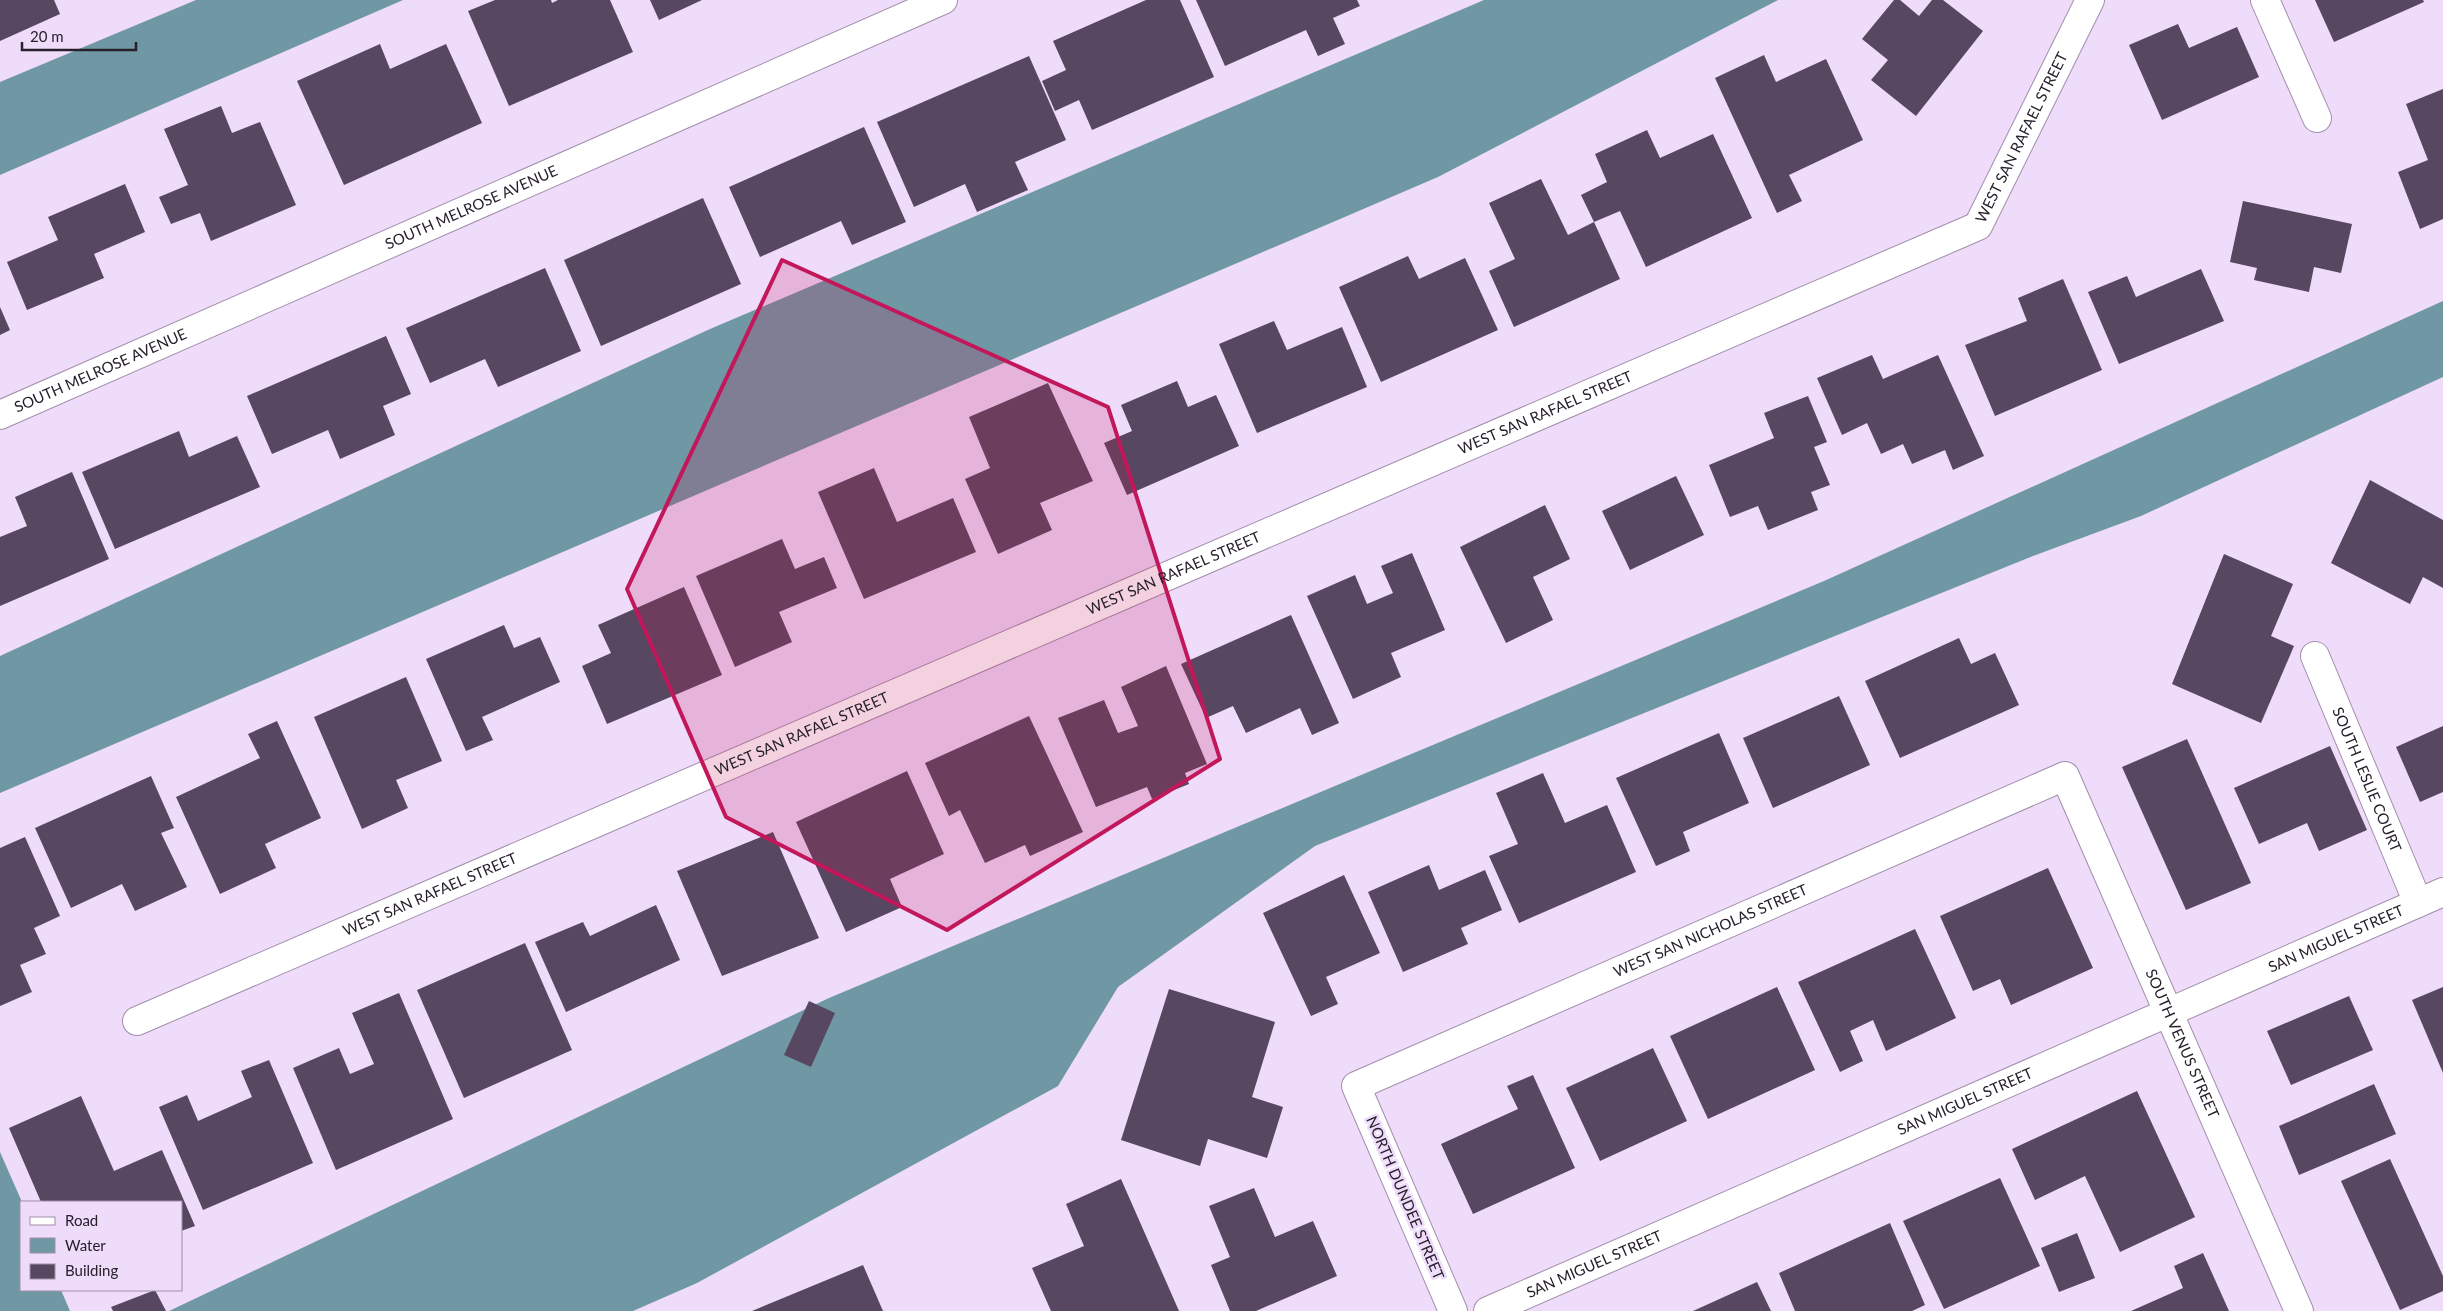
<svg xmlns="http://www.w3.org/2000/svg" width="2443" height="1311" font-family="Lato,sans-serif">
<rect width="100%" height="100%" fill="#efdbfa"/>
<g fill="#7098a4">
<polygon points="196,0 403,0 0,175 0,82"/>
<polygon points="1484,0 1778,0 1438,177 0,793 0,656 710,329"/>
<polygon points="2443,301 2443,377 2141,516 2033,556 1315,846 1118,987 1058,1086 697,1283 633,1311 169,1311 829,998 1824,581"/>
<polygon points="0,1152 22,1202 21,1290 61,1290 70,1311 0,1311"/>
</g>
<g fill="#584760">
<polygon points="0,0 54,0 60,14 0,41"/>
<polygon points="495,0 551,0 552,3 558,0 610,0 633,52 509,106 468,11"/>
<polygon points="650,0 702,0 659,20"/>
<polygon points="1146,0 1180,0 1214,77 1092,130 1079,100 1055,111 1042,81 1066,70 1053,41"/>
<polygon points="1196,0 1357,0 1360,6 1333,18 1345,44 1318,56 1306,30 1225,66"/>
<polygon points="1894,0 1900,0 1919,16 1932,0 1943,0 1983,31 1916,116 1871,80 1888,60 1862,39"/>
<polygon points="2315,0 2423,0 2424,2 2334,42"/>
<polygon points="2178,24 2189,48 2237,27 2259,77 2162,120 2129,45"/>
<polygon points="380,44 390,69 446,44 482,123 344,185 297,81"/>
<polygon points="1764,55 1776,82 1826,59 1863,140 1789,175 1802,201 1777,213 1715,78"/>
<polygon points="1029,56 1066,140 1015,162 1028,190 977,212 965,184 914,207 877,122"/>
<polygon points="2443,89 2443,219 2420,229 2398,172 2428,160 2406,104"/>
<polygon points="221,106 232,133 260,122 296,205 211,241 200,213 171,224 159,197 188,185 164,129"/>
<polygon points="864,127 906,222 852,245 841,221 760,257 729,187"/>
<polygon points="1647,130 1660,158 1713,134 1752,218 1646,267 1620,211 1594,222 1581,195 1607,182 1595,154"/>
<polygon points="1541,179 1568,235 1594,222 1620,279 1514,327 1489,271 1515,259 1489,203"/>
<polygon points="125,184 145,232 94,254 104,278 27,310 7,262 58,240 48,217"/>
<polygon points="703,198 741,284 601,346 564,260"/>
<polygon points="2243,201 2352,224 2341,273 2314,267 2309,292 2254,280 2257,268 2230,262"/>
<polygon points="1408,256 1419,279 1465,258 1498,330 1381,382 1339,287"/>
<polygon points="545,268 581,351 498,387 485,359 430,383 406,328"/>
<polygon points="2201,269 2224,321 2119,364 2088,292 2127,276 2136,297"/>
<polygon points="2063,279 2102,370 1995,416 1965,345 2027,321 2018,298"/>
<polygon points="0,307 10,330 0,335"/>
<polygon points="1274,321 1287,350 1342,327 1367,387 1257,433 1219,344"/>
<polygon points="386,336 411,394 383,406 395,435 340,459 328,430 272,454 247,396"/>
<polygon points="1872,355 1883,379 1938,355 1984,456 1953,470 1945,450 1912,464 1903,444 1881,454 1867,423 1842,435 1817,378"/>
<polygon points="1177,381 1188,407 1216,395 1239,446 1127,495 1104,443 1132,431 1121,405"/>
<polygon points="1048,383 1093,481 1040,503 1052,530 998,554 965,479 990,468 969,417"/>
<polygon points="1808,396 1827,442 1814,447 1830,485 1811,492 1818,510 1768,530 1758,506 1730,517 1709,465 1774,438 1764,413"/>
<polygon points="179,431 189,457 237,436 260,487 115,549 82,472"/>
<polygon points="874,468 897,522 953,498 976,552 864,599 818,492"/>
<polygon points="72,472 109,559 0,606 0,537 27,526 15,497"/>
<polygon points="1676,476 1704,535 1630,570 1602,511"/>
<polygon points="2370,480 2443,520 2443,588 2423,577 2410,604 2331,563"/>
<polygon points="1545,505 1570,559 1533,577 1553,620 1506,643 1460,547"/>
<polygon points="782,539 795,569 824,557 837,588 779,612 792,642 735,667 696,576"/>
<polygon points="1412,553 1445,630 1391,653 1401,677 1353,699 1307,596 1355,575 1367,604 1393,593 1381,566"/>
<polygon points="2224,554 2293,584 2271,636 2294,646 2261,723 2172,684"/>
<polygon points="684,587 722,675 607,724 582,666 611,653 598,625"/>
<polygon points="1291,615 1339,723 1312,735 1300,708 1246,733 1233,706 1206,718 1181,664"/>
<polygon points="504,625 514,648 540,637 560,682 482,717 493,740 466,751 426,659"/>
<polygon points="1959,638 1971,664 1995,653 2019,705 1900,758 1865,681"/>
<polygon points="1166,666 1207,764 1185,773 1189,784 1152,799 1147,787 1096,807 1058,718 1104,700 1118,733 1138,726 1121,687"/>
<polygon points="406,677 442,761 396,780 408,808 362,829 314,717"/>
<polygon points="1839,696 1870,765 1773,808 1743,738"/>
<polygon points="1029,716 1083,832 1030,856 1025,845 985,863 960,810 949,816 925,763"/>
<polygon points="277,721 321,818 265,844 276,868 220,894 176,797 260,758 248,734"/>
<polygon points="2443,726 2443,792 2420,802 2396,747"/>
<polygon points="1719,733 1749,803 1683,832 1690,851 1656,866 1616,778"/>
<polygon points="2187,739 2251,883 2186,910 2122,767"/>
<polygon points="2330,746 2367,830 2319,851 2307,823 2259,844 2234,788"/>
<polygon points="907,771 944,854 890,879 902,907 846,932 796,822"/>
<polygon points="1543,773 1565,823 1607,805 1636,872 1519,923 1489,856 1518,844 1496,793"/>
<polygon points="151,776 174,828 161,833 187,887 135,911 122,884 71,908 35,828"/>
<polygon points="773,832 819,938 722,976 677,871"/>
<polygon points="25,837 60,916 34,928 46,954 20,965 32,992 0,1006 0,848"/>
<polygon points="1429,865 1439,890 1485,870 1502,910 1461,928 1468,944 1403,972 1368,892"/>
<polygon points="2048,868 2093,968 2011,1005 2000,979 1973,991 1940,916"/>
<polygon points="1344,875 1380,953 1326,977 1338,1004 1311,1016 1263,913"/>
<polygon points="656,905 680,960 566,1012 535,942 583,922 590,936"/>
<polygon points="1915,929 1956,1018 1886,1051 1873,1020 1850,1031 1863,1061 1840,1072 1798,982"/>
<polygon points="525,943 572,1050 464,1098 417,990"/>
<polygon points="1777,987 1815,1070 1708,1119 1670,1036"/>
<polygon points="2443,987 2443,1073 2412,1000"/>
<polygon points="1169,989 1275,1022 1252,1097 1283,1107 1267,1158 1208,1139 1200,1166 1121,1140"/>
<polygon points="399,993 453,1119 336,1170 293,1068 339,1048 350,1074 374,1064 352,1013"/>
<polygon points="2349,996 2373,1050 2291,1085 2267,1031"/>
<polygon points="809,1001 835,1013 811,1067 784,1055"/>
<polygon points="1653,1048 1687,1121 1600,1161 1566,1088"/>
<polygon points="269,1060 313,1163 203,1210 159,1107 187,1095 198,1121 252,1097 241,1071"/>
<polygon points="1533,1075 1575,1168 1473,1214 1441,1144 1518,1109 1507,1086"/>
<polygon points="2374,1084 2396,1134 2299,1175 2279,1126"/>
<polygon points="2137,1091 2195,1217 2120,1252 2085,1176 2035,1200 2012,1149"/>
<polygon points="81,1096 114,1171 162,1150 195,1226 181,1231 181,1202 41,1202 9,1128"/>
<polygon points="2390,1159 2443,1276 2443,1291 2400,1310 2341,1181"/>
<polygon points="2000,1178 2040,1266 1944,1309 1903,1221"/>
<polygon points="1121,1179 1179,1311 1051,1311 1032,1268 1084,1246 1066,1204"/>
<polygon points="1254,1188 1275,1237 1313,1221 1337,1276 1256,1311 1230,1311 1211,1265 1230,1257 1209,1206"/>
<polygon points="1890,1223 1925,1305 1912,1311 1795,1311 1779,1273"/>
<polygon points="2077,1233 2095,1278 2059,1292 2041,1248"/>
<polygon points="2203,1253 2229,1311 2131,1311 2183,1288 2174,1266"/>
<polygon points="863,1265 883,1311 752,1311"/>
<polygon points="1757,1282 1771,1311 1693,1311"/>
<polygon points="155,1290 166,1311 113,1311 111,1307"/>
</g>
<g fill="none" stroke-linecap="round" stroke-linejoin="round">
<defs>
<g id="street">
<polyline points="2265,0 2317,118"/>
<path id="s1" d="M0,415L943,0"/>
<path id="s2" d="M2315,656L2418,903"/>
<path id="s3" d="M137,1021L1978,226L2090,0"/>
<path id="s4" d="M1453,1311L1356,1086L2065,776L2299,1311"/>
<path id="s5" d="M1488,1311L2443,892"/>
</g>
</defs>
<use href="#street" stroke="#a18fab" stroke-width="30"/>
<use href="#street" stroke="#fff" stroke-width="28"/>
</g>
<path fill="#c2185b" fill-opacity="0.2" stroke="#c2185b" stroke-width="4" stroke-linejoin="round" d="M782,260L1108,407L1220,759L947,930L726,817L627,589Z"/>
<g text-anchor="middle" stroke-width="5" stroke-linejoin="round" paint-order="stroke">
<g font-size="15" fill="#27202b" stroke="#efdbfa">
<text dy="5" stroke="none"><textPath href="#s3" startOffset="2104">WEST SAN RAFAEL STREET</textPath></text>
<text dy="5" stroke="none"><textPath href="#s1" startOffset="515">SOUTH MELROSE AVENUE</textPath></text>
<text dy="5" stroke="none"><textPath href="#s1" startOffset="110">SOUTH MELROSE AVENUE</textPath></text>
<text dy="5" stroke="none"><textPath href="#s3" startOffset="1534">WEST SAN RAFAEL STREET</textPath></text>
<text dy="5" stroke="none"><textPath href="#s3" startOffset="1129">WEST SAN RAFAEL STREET</textPath></text>
<text dy="5" stroke="none"><textPath href="#s3" startOffset="724">WEST SAN RAFAEL STREET</textPath></text>
<text dy="5" stroke="none"><textPath href="#s2" startOffset="134">SOUTH LESLIE COURT</textPath></text>
<text dy="5" stroke="none"><textPath href="#s3" startOffset="319">WEST SAN RAFAEL STREET</textPath></text>
<text dy="5" stroke="none"><textPath href="#s4" startOffset="632">WEST SAN NICHOLAS STREET</textPath></text>
<text dy="5" stroke="none"><textPath href="#s5" startOffset="926">SAN MIGUEL STREET</textPath></text>
<text dy="5" stroke="none"><textPath href="#s4" startOffset="1311">SOUTH VENUS STREET</textPath></text>
<text dy="5" stroke="none"><textPath href="#s5" startOffset="521">SAN MIGUEL STREET</textPath></text>
<text transform="translate(1405 1198) rotate(67)" y="5">NORTH DUNDEE STREET</text>
<text dy="5" stroke="none"><textPath href="#s5" startOffset="116">SAN MIGUEL STREET</textPath></text>
</g>
</g>
<rect x="20" y="1201" width="162" height="90" fill="#efdbfa" stroke="#9f90a7"/>
<rect x="30" y="1217" width="25" height="8" fill="#ffffff" stroke="#9f90a7"/>
<text x="65" y="1226" font-size="15" fill="#27202b">Road</text>
<rect x="30" y="1238" width="25" height="15" fill="#7098a4" stroke="#9f90a7"/>
<text x="65" y="1251" font-size="15" fill="#27202b">Water</text>
<rect x="30" y="1264" width="25" height="15" fill="#584760" stroke="#9f90a7"/>
<text x="65" y="1276" font-size="15" fill="#27202b">Building</text>
<path d="M22 42v8h114v-8" fill="none" stroke="#27202b" stroke-width="2.5"/>
<text x="30" y="42" font-size="15" fill="#27202b" stroke="#efdbfa" stroke-width="4" paint-order="stroke">20 m</text>
</svg>
